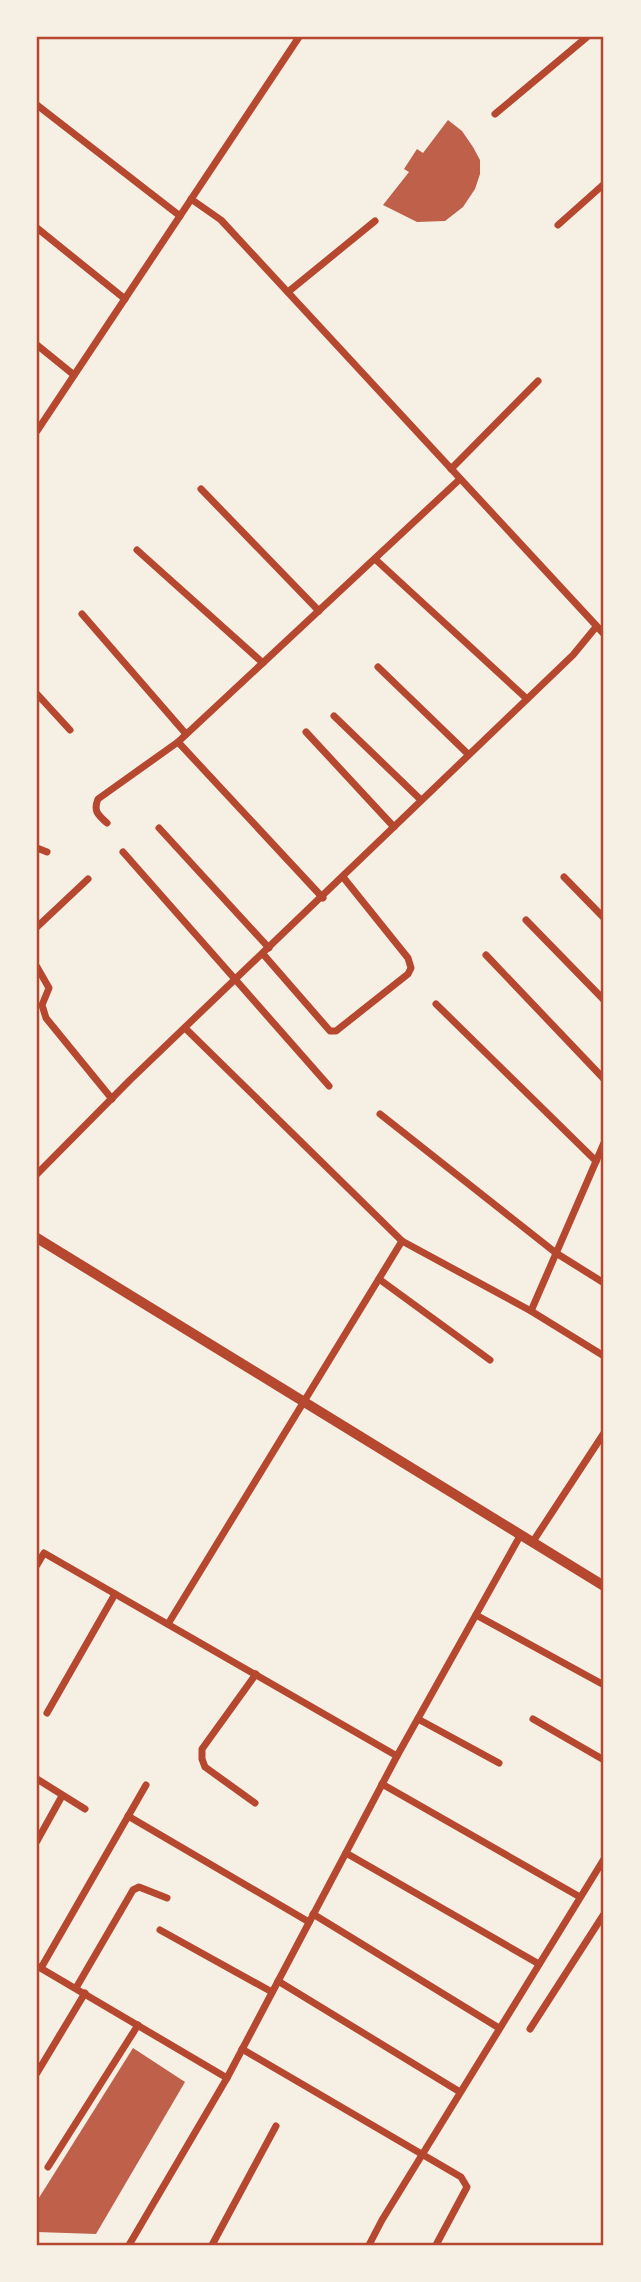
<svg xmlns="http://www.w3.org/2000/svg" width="641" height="2282" font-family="Mulish,sans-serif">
<rect width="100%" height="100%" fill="#f6efe4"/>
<g fill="#bf614a">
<polygon points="448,120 462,131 473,147 480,160 480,174 475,189 463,207 445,221 417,222 383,205 409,172 404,169 417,149 423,153"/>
<polygon points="133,2048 185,2082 96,2234 37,2232 37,2201"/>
</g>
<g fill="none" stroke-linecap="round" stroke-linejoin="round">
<g stroke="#b5482f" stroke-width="7">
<polyline points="37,105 180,216"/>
<polyline points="495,114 587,37"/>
<polyline points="191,199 221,220 604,634"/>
<polyline points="558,225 604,184"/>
<polyline points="37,228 125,299"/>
<polyline points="288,292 375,221"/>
<polyline points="37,345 74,375"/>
<polyline points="37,431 299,37"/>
<polyline points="451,469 538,381"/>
<polyline points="201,489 319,611"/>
<polyline points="137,550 263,663"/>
<polyline points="375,559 527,699"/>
<polyline points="82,614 186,734"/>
<polyline points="378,667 468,754"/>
<polyline points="37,694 70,730"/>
<polyline points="334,716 421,800"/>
<polyline points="306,732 394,827"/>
<path d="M107,823C98,815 93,811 98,799L178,742"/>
<polyline points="159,828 269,948"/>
<polyline points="37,848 47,852"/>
<polyline points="123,852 329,1086"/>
<polyline points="564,877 604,918"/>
<polyline points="323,898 178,742 460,479"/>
<polyline points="526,920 604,1000"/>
<polyline points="37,927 88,879"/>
<polyline points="263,954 330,1031 336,1031 408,974 411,968 408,958 343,877"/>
<polyline points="486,955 604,1079"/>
<polyline points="37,967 49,988 42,1005 46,1018 112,1099"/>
<polyline points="436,1004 596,1161"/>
<polyline points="185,1028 402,1241 531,1311 604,1143"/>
<polyline points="380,1114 556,1253 604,1283"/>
<polyline points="37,1174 130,1080 573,655 596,627"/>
<polyline points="379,1279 490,1360"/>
<polyline points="531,1311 604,1356"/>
<polyline points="532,1543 604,1433"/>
<polyline points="37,1565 44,1553 397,1756"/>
<polyline points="476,1615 604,1685"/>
<polyline points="168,1624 402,1241"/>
<polyline points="47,1713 115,1594"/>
<polyline points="418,1719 499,1763"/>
<polyline points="533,1719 604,1760"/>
<polyline points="37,1779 85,1809"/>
<polyline points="382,1784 580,1897"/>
<polyline points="255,1803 205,1767 202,1759 202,1749 256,1674"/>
<polyline points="128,1816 309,1922"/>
<polyline points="37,1841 62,1796"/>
<polyline points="346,1853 539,1964"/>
<polyline points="313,1914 499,2028"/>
<polyline points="160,1930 272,1992"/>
<polyline points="37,1966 227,2078"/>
<polyline points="41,1968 146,1785"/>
<polyline points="278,1981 460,2092"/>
<polyline points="76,1988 133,1890 139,1887 167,1898"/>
<polyline points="530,2029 604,1914"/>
<polyline points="242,2049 461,2177 467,2187 436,2245"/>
<polyline points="37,2073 85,1993"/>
<polyline points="48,2167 138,2025"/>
<polyline points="129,2245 227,2078 397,1756 520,1536"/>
<polyline points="212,2245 276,2126"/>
<polyline points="369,2245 382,2220 604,1859"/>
</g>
<polyline stroke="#b5482f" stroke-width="10" points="37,1238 604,1586"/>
</g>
<rect width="641" height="2282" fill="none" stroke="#f6efe4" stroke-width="77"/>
<rect x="38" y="38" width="564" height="2206" fill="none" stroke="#b5482f" stroke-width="2.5"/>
</svg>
